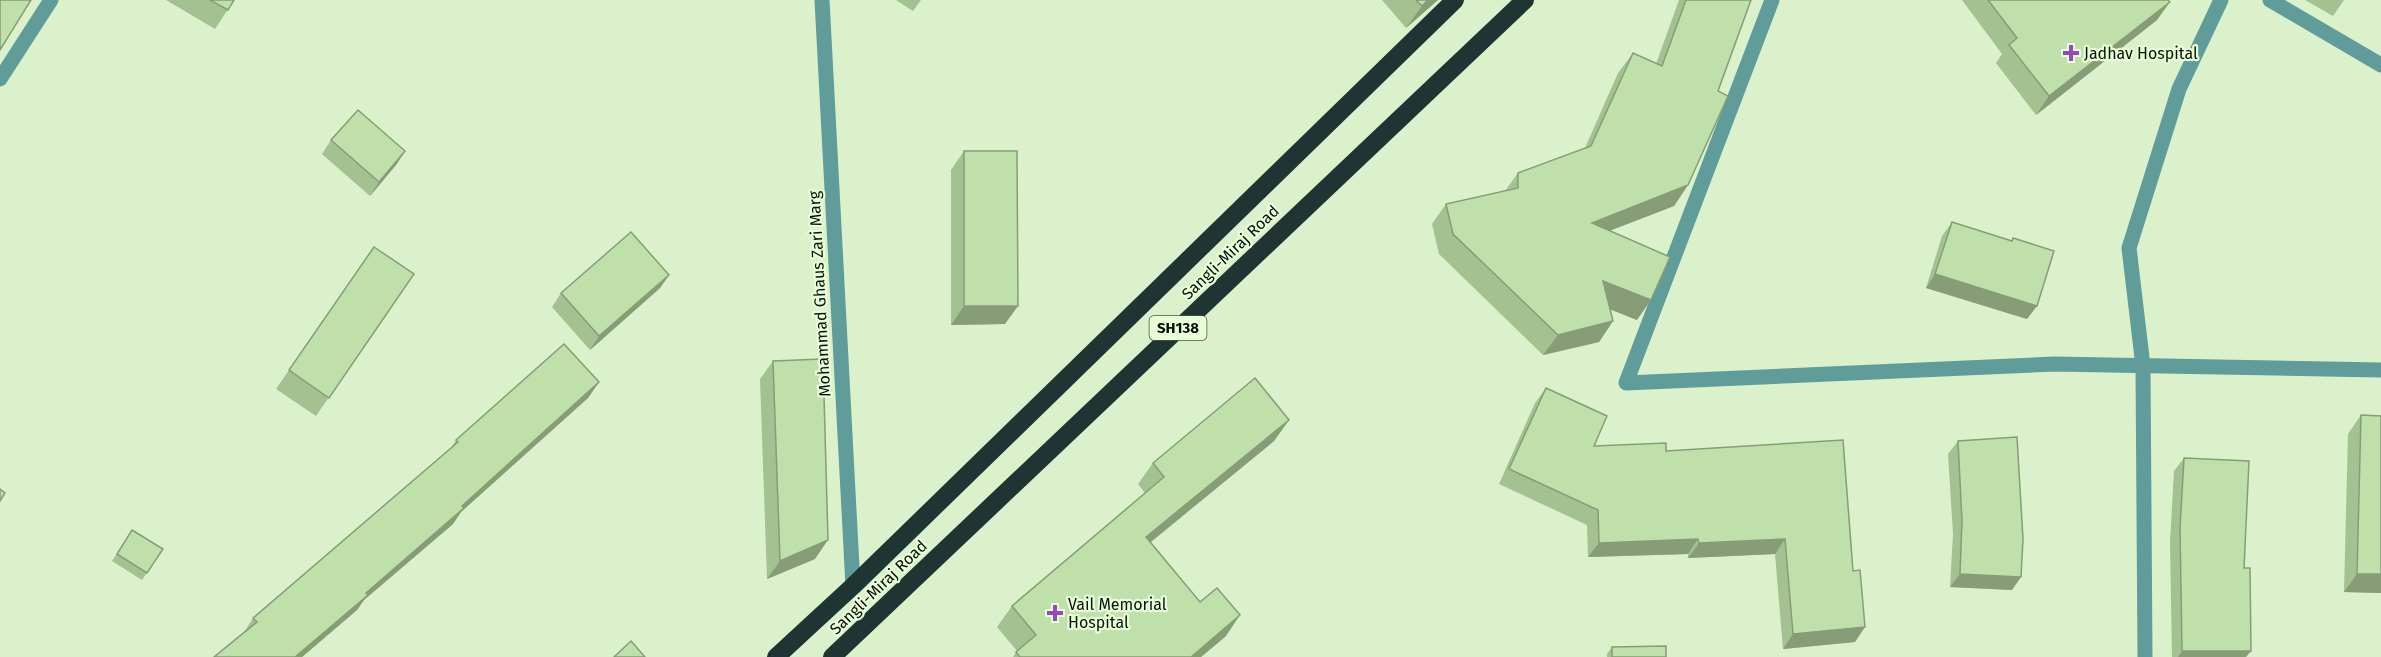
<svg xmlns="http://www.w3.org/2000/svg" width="2381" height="657" font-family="'Fira Sans',sans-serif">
<rect width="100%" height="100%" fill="#daf1cc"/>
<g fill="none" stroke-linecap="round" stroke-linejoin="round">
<g stroke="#5f9c9a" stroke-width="15">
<polyline points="822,0 853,586"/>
<polyline points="1772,0 1626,383 2054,364 2381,370"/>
<polyline points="2270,0 2381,65"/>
<polyline points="0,79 51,0"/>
<polyline points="2145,657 2143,366 2129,248 2179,89 2221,0"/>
</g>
<g stroke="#1f3534" stroke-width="18">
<polyline points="776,657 853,586 1455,0"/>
<polyline points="832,657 1525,0"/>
</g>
</g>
<g fill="#a4c192">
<polygon points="166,0 234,0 215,29"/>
<polygon points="896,0 921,0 913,11"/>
<polygon points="1382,0 1438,0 1406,28"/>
<polygon points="1679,0 1751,0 1718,91 1688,185 1674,206 1609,231 1637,320 1610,309 1613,321 1599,342 1543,355 1439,254 1432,224 1446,204 1505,191 1518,173 1585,148 1618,73 1633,53 1656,64"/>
<polygon points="1962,0 2168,0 2157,20 2036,115 1996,63 2002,54"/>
<polygon points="2305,0 2344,0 2333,16"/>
<polygon points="331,140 405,151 396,165 370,196 322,154"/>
<polygon points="964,151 1005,324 951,325 951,170"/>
<polygon points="1952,222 2012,241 2013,238 2027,319 1926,288 1942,236"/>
<polygon points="374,247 414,274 316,416 276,389"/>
<polygon points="669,275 660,288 590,350 552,307 561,293"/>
<polygon points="773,361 815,559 767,579 760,379"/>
<polygon points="599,382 588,398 461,512 453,524 364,600 357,610 302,657 214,657 243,634 253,618 451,448 456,440"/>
<polygon points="1546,388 1594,446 1666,451 1843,440 1855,642 1783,649 1775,554 1688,558 1688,554 1588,557 1587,525 1499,484 1535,403"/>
<polygon points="2361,415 2381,416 2381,593 2344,592 2348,434"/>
<polygon points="1289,420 1274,441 1150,543 1226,636 1201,657 1013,657 1017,651 997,627 1012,606 1145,493 1138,484 1153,463"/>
<polygon points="1958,441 2012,590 1950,587 1953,534 1948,454"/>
<polygon points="2184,458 2244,568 2246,657 2172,657 2170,542 2174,471"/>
<polygon points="132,530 163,549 142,580 112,561"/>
<polygon points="1612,647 1666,657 1607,657 1607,654"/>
</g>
<g fill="#869d77">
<polygon points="1428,0 1438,0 1406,28 1422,6"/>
<polygon points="2170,2 2157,20 2036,115 2049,96"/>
<polygon points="405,151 396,165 370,196 379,182"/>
<polygon points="1688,185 1674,206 1578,243 1592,223"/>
<polygon points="1935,274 2037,306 2027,319 1926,288"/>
<polygon points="669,275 660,288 590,350 599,336"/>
<polygon points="1603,281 1651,300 1637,320 1589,301"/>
<polygon points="964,306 1018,306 1005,324 951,325"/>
<polygon points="1613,321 1599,342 1543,355 1558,335"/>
<polygon points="599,382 588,398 461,512 453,524 364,600 357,610 302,657 295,657"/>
<polygon points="1289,420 1274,441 1131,558 1146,537"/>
<polygon points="1698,539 1688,554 1588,557 1599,543"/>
<polygon points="1785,539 1775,554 1688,558 1699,543"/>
<polygon points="828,540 815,559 767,579 780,561"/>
<polygon points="1960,574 2021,577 2012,590 1950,587"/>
<polygon points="2357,574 2381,574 2381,593 2344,592"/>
<polygon points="1240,615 1226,636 1201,657 1191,657"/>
<polygon points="1865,627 1855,642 1783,649 1793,634"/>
<polygon points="2182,651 2251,651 2246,657 2178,657"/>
</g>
<g fill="#bfe0aa" stroke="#869d77" stroke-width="1.5">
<polygon points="0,0 31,0 0,50"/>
<polygon points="210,0 234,0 228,10"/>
<polygon points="1416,0 1428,0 1422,6"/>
<polygon points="1686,0 1751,0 1718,91 1728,96 1688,185 1592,223 1670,257 1651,300 1603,281 1613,321 1558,335 1453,234 1446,204 1518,188 1518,173 1591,146 1633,53 1662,66"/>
<polygon points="1988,0 2168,0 2170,2 2049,96 2009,45 2017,38"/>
<polygon points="358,110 405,151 379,182 331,140"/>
<polygon points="964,151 1017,151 1018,306 964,306"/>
<polygon points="1952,222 2012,241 2013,238 2054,251 2037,306 1935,274"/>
<polygon points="631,232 669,275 599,336 561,293"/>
<polygon points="374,247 414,274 329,398 289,370"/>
<polygon points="564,344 599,382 462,506 464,508 366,593 368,595 295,657 214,657 257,622 253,618 458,442 456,440"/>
<polygon points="823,359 828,540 780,561 773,361"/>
<polygon points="1255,378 1289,420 1146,537 1200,602 1217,588 1240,615 1191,657 1020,657 1016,652 1036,635 1012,606 1164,477 1153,463"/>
<polygon points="1546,388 1607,416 1594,446 1666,443 1666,451 1843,440 1853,571 1860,570 1865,627 1793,634 1785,539 1699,543 1698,539 1599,543 1598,510 1509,469"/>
<polygon points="2361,415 2381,416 2381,574 2357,574"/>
<polygon points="2017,437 2023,539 2021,577 1960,574 1962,521 1958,441"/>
<polygon points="2184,458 2249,461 2244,568 2250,568 2251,651 2182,651 2180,528"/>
<polygon points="0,489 5,493 0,501"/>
<polygon points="132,530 163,549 147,573 117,554"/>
<polygon points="631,641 645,657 614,657"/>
<polygon points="1666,646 1666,657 1612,657 1612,647"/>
</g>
<g fill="#9649ba" stroke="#e7fed9" stroke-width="2">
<path d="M2068 44h6v6h6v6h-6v6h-6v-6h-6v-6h6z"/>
<path d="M1052 604h6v6h6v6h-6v6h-6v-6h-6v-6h6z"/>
</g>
<g text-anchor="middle" stroke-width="4.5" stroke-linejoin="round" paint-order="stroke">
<rect fill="#e7fed9" stroke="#4c5745" stroke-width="1.5" x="1149.5" y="316" width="57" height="24" rx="4.5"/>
<g font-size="15" font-weight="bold" fill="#091005">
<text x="1178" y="333">SH138</text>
</g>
<g font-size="16" fill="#091005" stroke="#e7fed9" text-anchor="start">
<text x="2084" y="59">Jadhav Hospital</text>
<text x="1068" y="610">Vail Memorial<tspan x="1068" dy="18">Hospital</tspan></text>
</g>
<g font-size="16" fill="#091005" stroke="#e7fed9">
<text transform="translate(1230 252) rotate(-44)" y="6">Sangli-Miraj Road</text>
<text transform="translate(819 294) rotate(-93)" y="6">Mohammad Ghaus Zari Marg</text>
<text transform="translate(878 587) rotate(-44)" y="6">Sangli-Miraj Road</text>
</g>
</g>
</svg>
